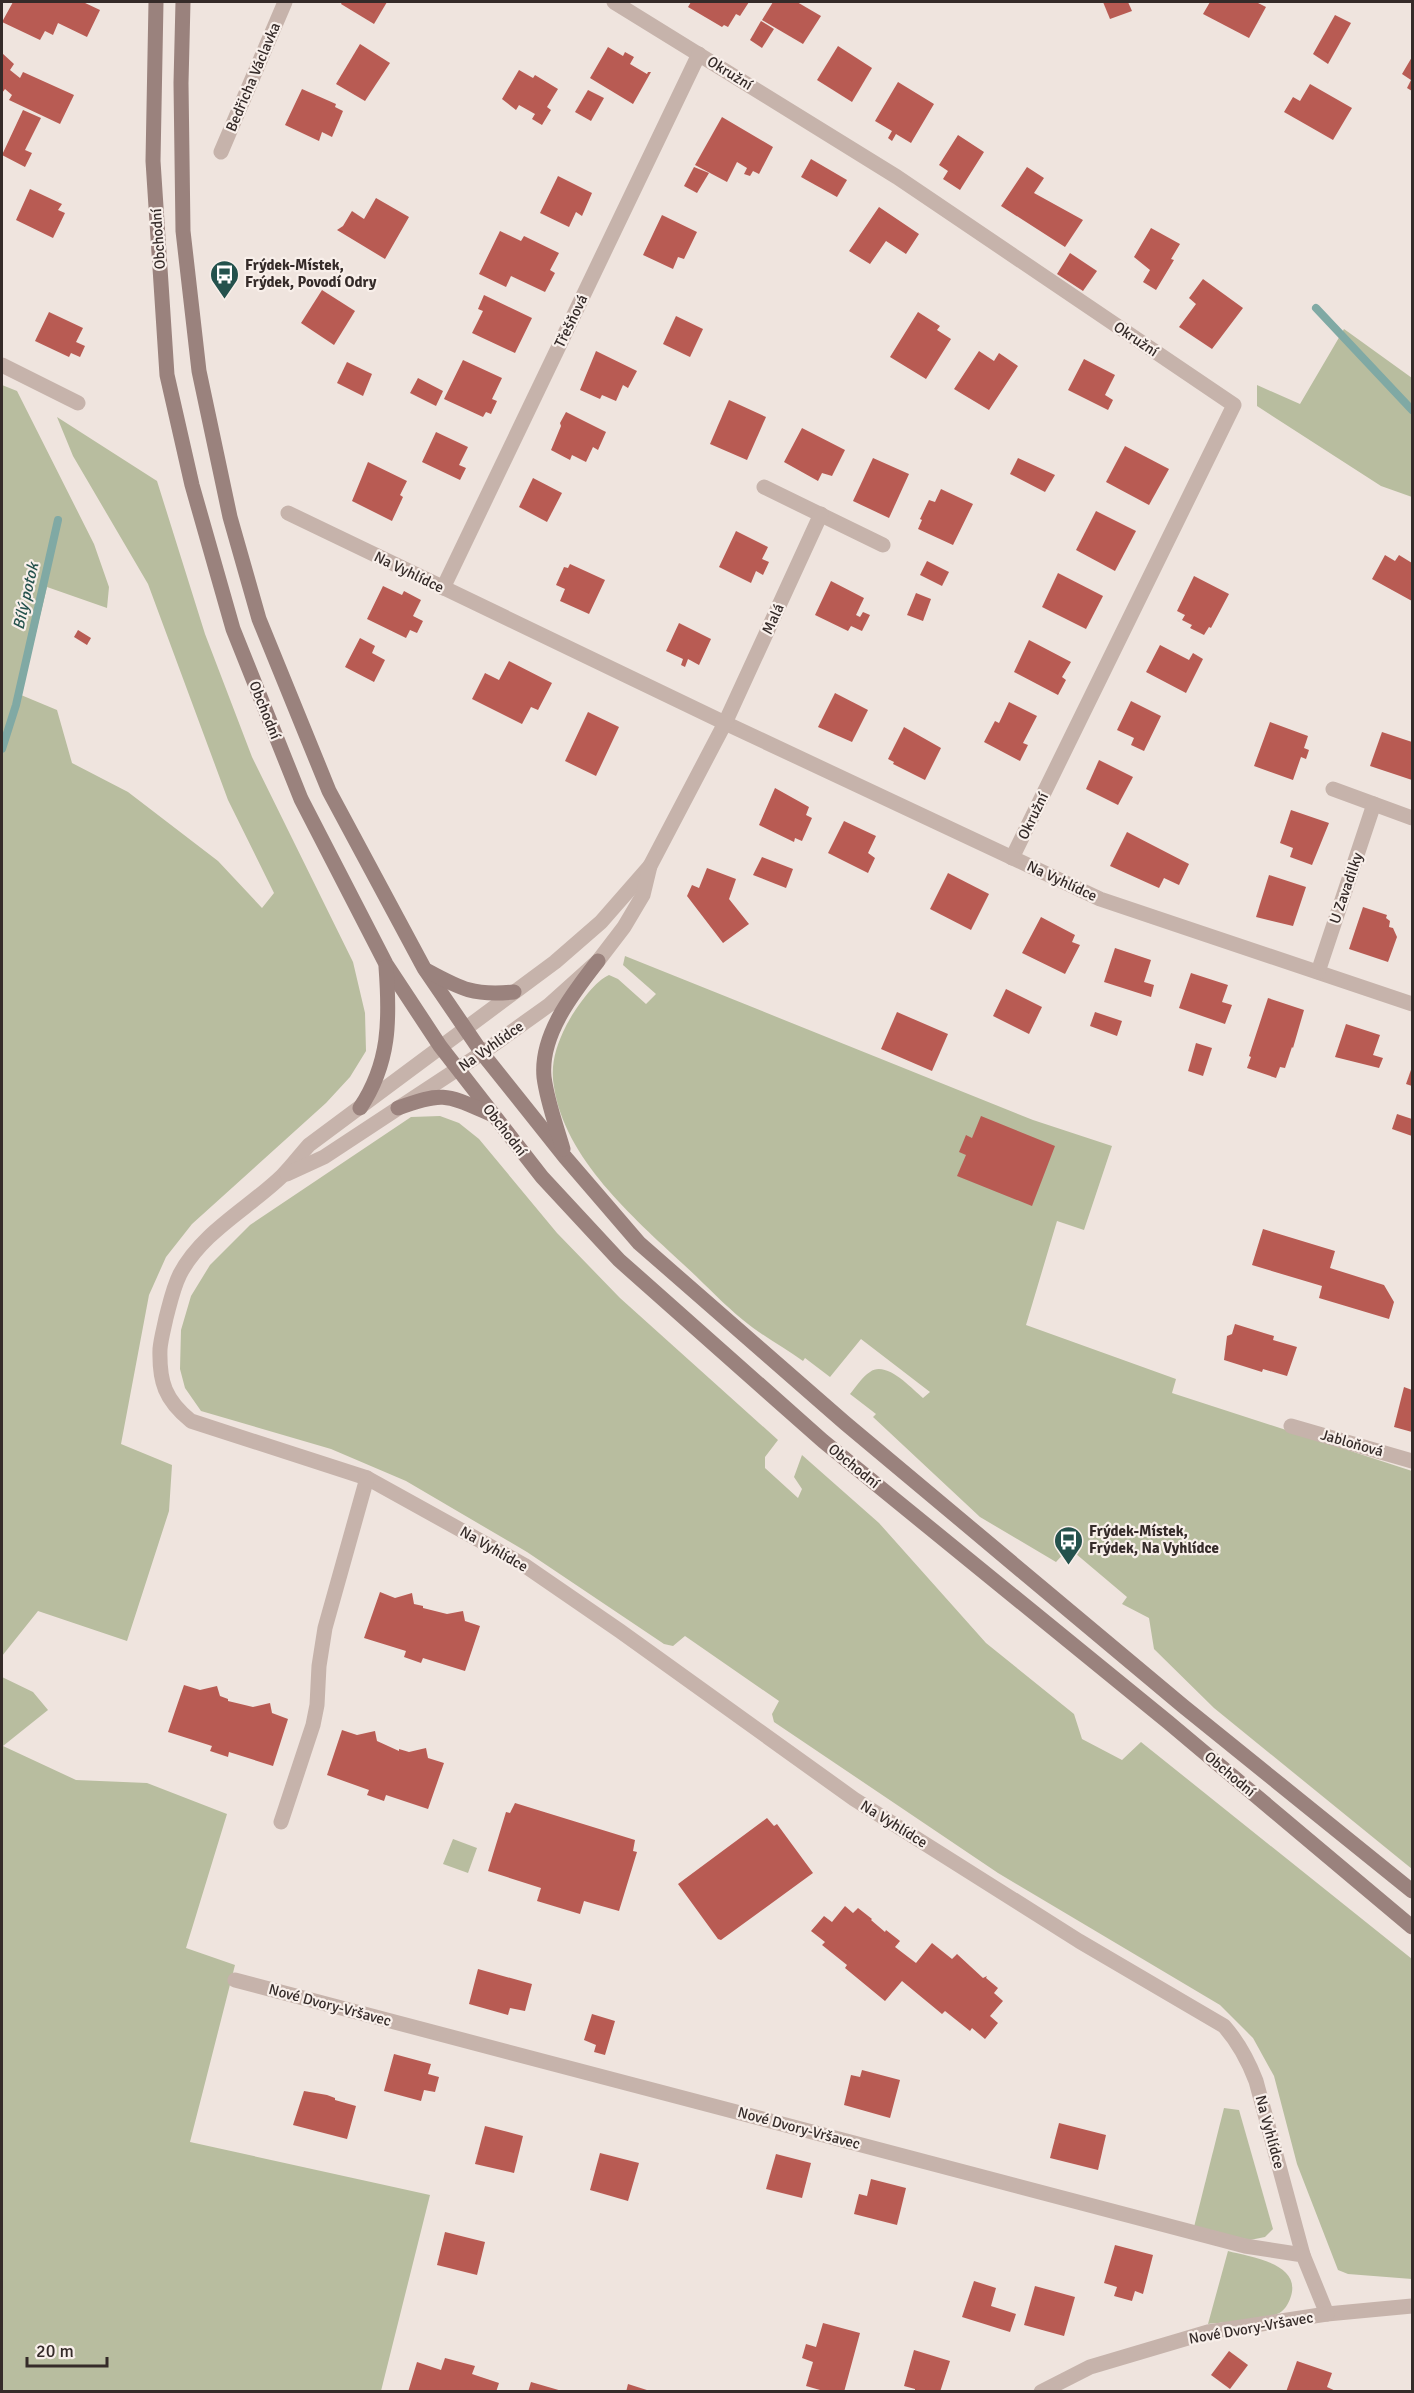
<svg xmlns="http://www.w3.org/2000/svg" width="1414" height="2393" font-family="Signika,sans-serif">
<rect width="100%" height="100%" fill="#efe4de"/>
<g fill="#b8bd9f">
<polygon points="1344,329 1412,378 1412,497 1381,486 1257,406 1257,385 1300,404"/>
<polygon points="2,385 17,391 94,544 109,587 107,608 47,587 21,695 57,710 72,763 128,792 218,861 262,908 274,893 228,800 148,584 73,456 57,417 157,481 205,634 252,757 353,962 365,1013 366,1051 350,1077 326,1103 192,1224 166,1257 149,1295 121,1444 172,1465 169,1511 127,1641 38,1611 2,1656"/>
<path d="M625,956L1033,1120L1112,1146L1084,1230L1057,1221L1026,1325L1176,1379L1172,1393L1412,1471V1869L1214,1708L1154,1649L1149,1618L1122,1604L1127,1597L1069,1548L1056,1562L980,1517L873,1417L876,1414L850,1394C856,1387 862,1377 870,1372C886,1360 911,1388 923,1398L930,1392L861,1339L830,1377L805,1358L803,1361C783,1347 761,1335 743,1320C722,1303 703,1282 683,1264C633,1217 565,1159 554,1087C550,1065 556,1046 566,1026C573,1012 594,981 609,975L618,979L646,1004L656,994L623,965Z"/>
<polygon points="440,1116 459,1123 479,1139 557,1233 620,1298 778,1440 765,1457 765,1468 798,1498 802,1489 794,1477 802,1455 879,1523 986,1643 1074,1714 1082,1739 1122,1760 1141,1742 1412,1959 1412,2279 1348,2274 1338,2270 1297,2164 1274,2076 1253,2038 1220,2005 998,1873 774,1722 772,1714 779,1701 685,1636 673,1646 664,1644 527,1552 406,1481 331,1449 201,1411 185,1388 180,1369 181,1330 191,1296 210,1265 250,1225 411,1117"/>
<polygon points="2,1677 33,1692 48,1710 3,1746 76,1780 147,1783 227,1814 186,1948 235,1965 190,2142 430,2195 381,2391 2,2391"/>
<polygon points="453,1839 477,1848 468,1873 443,1864"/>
<polygon points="1224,2108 1239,2110 1273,2229 1265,2237 1250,2240 1194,2227"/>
<path d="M1228,2251C1250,2257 1301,2263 1291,2296C1289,2303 1284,2312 1277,2314C1264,2320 1225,2322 1208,2324Z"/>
</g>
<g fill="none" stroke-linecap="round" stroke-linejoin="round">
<g stroke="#80a9a4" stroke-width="8">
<polyline points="1316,308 1412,410"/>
<polyline points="2,749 16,705 58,520"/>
</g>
</g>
<g fill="#b85b53">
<polygon points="13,2 83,2 100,10 87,37 58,23 53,35 45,31 40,40 2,22"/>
<polygon points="342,2 387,2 374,24 341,4"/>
<polygon points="691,2 749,2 740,16 736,14 728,27 724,25 722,27 688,7"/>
<polygon points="773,2 797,2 821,16 803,44 762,20"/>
<polygon points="1103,2 1128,2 1132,11 1110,19"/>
<polygon points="1210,2 1256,2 1266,7 1249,38 1203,14"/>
<polygon points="1335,15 1351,23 1328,64 1313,54"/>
<polygon points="761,21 774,29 762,48 750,40"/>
<polygon points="360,44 390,63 365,101 336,84"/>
<polygon points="838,46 872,68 852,102 817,80"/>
<polygon points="608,47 623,56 625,52 634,57 630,64 647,74 648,72 651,72 633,104 590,78"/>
<polygon points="2,53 14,64 10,70 20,78 23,72 74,95 60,124 9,100 12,95 5,89 2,93"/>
<polygon points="1412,57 1412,91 1407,88 1411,80 1402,74"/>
<polygon points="519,70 533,78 535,75 558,89 547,107 551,110 542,125 532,119 535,114 519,105 516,110 502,99"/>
<polygon points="898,82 934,104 911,143 896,134 892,141 888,138 892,131 875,121"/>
<polygon points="1310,84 1352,108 1333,140 1284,112 1293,97 1300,101"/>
<polygon points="302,89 336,104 335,107 343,111 332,137 322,132 319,141 285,125"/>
<polygon points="588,90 604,98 591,121 575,112"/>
<polygon points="23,110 41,118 25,150 32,153 25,167 2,155"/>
<polygon points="722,117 773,147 759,174 753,171 750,176 744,174 747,168 737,162 727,182 695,165"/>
<polygon points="958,135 984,152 960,190 943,179 948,171 939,165"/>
<polygon points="811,159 847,180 837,197 801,177"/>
<polygon points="694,167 709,173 697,193 684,186"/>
<polygon points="1027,167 1044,178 1034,193 1083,220 1065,247 1001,206"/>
<polygon points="558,176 592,193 582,216 576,212 569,227 540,213"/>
<polygon points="30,189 62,204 58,210 65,213 53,238 16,220"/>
<polygon points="376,198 409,217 385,259 337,230 343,226 352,211 364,219"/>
<polygon points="879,207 919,234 906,254 886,241 870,264 849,251"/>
<polygon points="662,215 697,232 684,259 678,257 673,269 643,255"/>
<polygon points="1151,228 1180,244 1171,259 1174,260 1156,290 1143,282 1150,270 1134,257"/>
<polygon points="500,231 521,241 524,236 559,253 550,270 555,273 545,292 511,276 506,287 479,274"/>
<polygon points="1070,253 1097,271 1083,291 1057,274"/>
<polygon points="1203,279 1243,308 1212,349 1179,327 1196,304 1189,298"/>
<polygon points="322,290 355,311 334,345 301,323"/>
<polygon points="484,295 532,318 515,353 472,333 483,311 478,309"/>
<polygon points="49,312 83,328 76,342 85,346 80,357 71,353 69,357 35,341"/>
<polygon points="918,312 940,326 937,330 951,339 926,379 890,357"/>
<polygon points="676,316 703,329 690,357 663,344"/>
<polygon points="596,351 637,371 628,388 623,385 616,401 602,395 600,399 580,390"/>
<polygon points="979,351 994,361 999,353 1018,366 989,410 954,389"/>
<polygon points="1084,359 1115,375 1105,395 1113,400 1108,410 1068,390"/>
<polygon points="463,360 502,378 492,399 497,401 491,414 486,412 483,417 444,399"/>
<polygon points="347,362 372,374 363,396 337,383"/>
<polygon points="418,378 443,391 436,406 410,393"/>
<polygon points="729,400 766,417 747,460 710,444"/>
<polygon points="566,412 606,432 598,450 593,447 586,462 572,455 570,460 551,450 561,426 560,423"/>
<polygon points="802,428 845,450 832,476 822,473 818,481 784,462"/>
<polygon points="436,432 468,447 459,465 466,468 460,480 422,462"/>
<polygon points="1125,446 1169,469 1149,505 1106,482"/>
<polygon points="873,458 909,474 889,518 853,501"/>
<polygon points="1018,458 1055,475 1045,492 1010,474"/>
<polygon points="368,462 407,481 400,495 403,497 392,521 352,501"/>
<polygon points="533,478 562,493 547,522 519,507"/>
<polygon points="941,489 973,504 953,545 918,529 922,520 920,519 929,500 935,502"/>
<polygon points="1096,511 1136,531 1115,571 1076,550"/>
<polygon points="736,531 768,547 762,559 769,562 763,575 756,571 751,583 719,567"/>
<polygon points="1385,555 1395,561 1399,555 1412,563 1412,601 1372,579"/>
<polygon points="927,561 949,572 942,586 920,575"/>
<polygon points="570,564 605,580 589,614 560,601 565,589 556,585 564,567 568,568"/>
<polygon points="1058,573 1103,596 1086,629 1042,607"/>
<polygon points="1194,576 1229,594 1211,628 1209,627 1204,635 1190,628 1192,625 1182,620 1185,615 1177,611"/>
<polygon points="831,581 864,598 856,615 860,617 863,612 870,615 862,631 851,626 848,631 815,615"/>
<polygon points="383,586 402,595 404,591 421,600 413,616 423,621 417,633 410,630 406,638 367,619"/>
<polygon points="916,593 931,599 923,621 907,615"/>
<polygon points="679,623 711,639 699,665 688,659 685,667 681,665 683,659 666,651"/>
<polygon points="78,630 91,638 87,645 74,637"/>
<polygon points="360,638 375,646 372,653 385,660 374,682 345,667"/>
<polygon points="1029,640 1071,662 1062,677 1066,680 1058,695 1014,672"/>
<polygon points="1160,645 1189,660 1193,653 1203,659 1186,693 1146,672"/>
<polygon points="509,661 552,683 538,710 531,707 522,724 472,699 485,673 499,680"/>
<polygon points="835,693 868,710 852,742 818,727"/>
<polygon points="1131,701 1161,716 1144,751 1131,745 1134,738 1117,730"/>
<polygon points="1009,702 1037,716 1023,743 1028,745 1020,761 984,742 995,721 999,723"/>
<polygon points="588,712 619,727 596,776 565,761"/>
<polygon points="1270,722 1308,736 1304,748 1309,750 1306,759 1301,757 1293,780 1254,766"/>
<polygon points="904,727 941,748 925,780 893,764 894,762 888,759"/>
<polygon points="1382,732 1412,742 1412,780 1370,766"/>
<polygon points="1099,760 1133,777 1118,805 1086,789"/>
<polygon points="775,788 809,807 806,815 812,818 802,841 795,838 794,842 759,825"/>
<polygon points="1291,810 1329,823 1312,865 1290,857 1293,848 1280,843"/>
<polygon points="844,821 876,836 868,853 875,858 868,873 828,853"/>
<polygon points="1127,832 1189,864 1179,885 1164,878 1159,888 1110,866"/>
<polygon points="762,857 793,869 786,888 753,875"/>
<polygon points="707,868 736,879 729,899 749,924 723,943 687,896 692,885 699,888"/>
<polygon points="948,873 989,894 971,930 930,909"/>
<polygon points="1269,875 1306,887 1293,926 1256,917"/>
<polygon points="1363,907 1387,915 1386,918 1390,921 1389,927 1393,928 1397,937 1388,962 1349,949"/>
<polygon points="1041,917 1075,935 1072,942 1080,945 1065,974 1022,953"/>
<polygon points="1115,948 1151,960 1144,982 1154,985 1151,997 1104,982"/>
<polygon points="1191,973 1228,985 1222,1002 1232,1005 1225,1024 1179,1008"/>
<polygon points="1006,989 1042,1007 1029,1034 993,1016"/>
<polygon points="1268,998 1304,1010 1293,1048 1292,1047 1285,1068 1280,1067 1276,1078 1247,1068 1251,1057 1249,1056"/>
<polygon points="897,1012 948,1034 932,1071 881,1049"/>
<polygon points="1095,1012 1122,1021 1117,1036 1090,1026"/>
<polygon points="1346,1024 1380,1035 1373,1055 1383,1058 1379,1068 1335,1057"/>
<polygon points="1196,1043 1212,1048 1203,1076 1188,1071"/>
<polygon points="1412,1067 1412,1086 1406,1084"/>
<polygon points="1397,1114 1412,1119 1412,1136 1392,1129"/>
<polygon points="981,1116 1055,1146 1032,1206 957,1176 966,1155 959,1152 966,1135 972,1138"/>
<polygon points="1263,1229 1335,1251 1330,1268 1384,1285 1394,1302 1389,1319 1319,1298 1322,1286 1252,1265"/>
<polygon points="1235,1324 1274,1336 1273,1340 1297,1347 1287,1376 1263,1369 1262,1372 1224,1360 1227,1336 1232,1334"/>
<polygon points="1404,1387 1412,1390 1412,1432 1394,1427"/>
<polygon points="380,1592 395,1598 412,1593 414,1604 423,1606 423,1608 447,1614 463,1611 465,1621 480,1626 465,1671 423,1658 421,1663 404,1657 406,1651 364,1638"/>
<polygon points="184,1685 200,1690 217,1686 220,1696 228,1699 228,1701 253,1707 270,1703 272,1713 288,1719 273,1766 229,1752 228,1757 210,1751 212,1746 168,1732"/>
<polygon points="342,1730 357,1735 375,1731 377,1741 399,1751 399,1749 409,1752 426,1748 428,1758 444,1763 428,1809 386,1795 384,1801 367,1795 369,1790 327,1775"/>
<polygon points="515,1803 635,1840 633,1851 637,1852 619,1911 584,1901 580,1914 537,1901 541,1888 488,1871 506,1812 510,1813"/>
<polygon points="767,1818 774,1826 777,1824 813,1873 721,1940 718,1939 678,1884"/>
<polygon points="845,1906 853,1913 858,1908 872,1919 871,1920 885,1932 886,1930 900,1941 895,1947 916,1963 932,1943 952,1959 957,1954 983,1978 987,1976 986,1978 998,1988 994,1993 1003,2001 990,2016 998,2023 985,2039 972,2028 970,2031 945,2011 942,2014 902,1981 885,2001 845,1968 847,1965 822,1945 825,1942 811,1931 824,1916 832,1922"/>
<polygon points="478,1969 532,1984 525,2011 510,2008 508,2015 469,2004"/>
<polygon points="592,2014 615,2021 605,2055 594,2052 596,2045 584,2040"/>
<polygon points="394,2054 431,2064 428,2074 439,2077 435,2092 424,2090 421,2101 384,2091"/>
<polygon points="862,2070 900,2080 890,2118 844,2105 851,2075 860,2077"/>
<polygon points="304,2091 327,2095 335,2098 335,2100 356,2106 347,2139 293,2125"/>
<polygon points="1059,2123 1106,2135 1098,2170 1050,2158"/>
<polygon points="485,2126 523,2136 514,2173 475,2164"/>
<polygon points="600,2153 639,2163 628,2201 590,2190"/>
<polygon points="776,2154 811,2163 802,2198 766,2189"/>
<polygon points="871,2179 906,2188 897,2225 854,2214 859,2194 867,2196"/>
<polygon points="445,2232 485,2242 477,2275 437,2265"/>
<polygon points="1115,2245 1153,2255 1143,2294 1135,2291 1132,2301 1114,2296 1117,2287 1104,2283"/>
<polygon points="974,2281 996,2288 991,2306 1016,2314 1010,2332 962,2317"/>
<polygon points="1035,2286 1075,2297 1064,2336 1024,2325"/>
<polygon points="823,2323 860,2333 844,2392 827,2392 806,2386 813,2362 802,2358 806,2344 816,2347"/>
<polygon points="914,2350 950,2361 940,2392 915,2392 915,2389 904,2386"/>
<polygon points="1229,2351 1248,2365 1230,2389 1211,2375"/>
<polygon points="445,2358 475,2366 472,2374 499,2383 496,2392 408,2392 417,2362 441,2370"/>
<polygon points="1297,2361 1332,2373 1327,2387 1338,2392 1286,2392"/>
<polygon points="531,2382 562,2391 562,2392 528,2392"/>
<polygon points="628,2384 650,2391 650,2392 626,2392"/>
</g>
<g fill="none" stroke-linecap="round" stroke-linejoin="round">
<g stroke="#c6b3ab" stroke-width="15">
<polyline points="614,2 897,177 1234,405 1012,858"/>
<polyline points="221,152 285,2"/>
<polyline points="2,365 78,403"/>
<polyline points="764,487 883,545"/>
<polyline points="288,513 725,723 1100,899 1412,1004"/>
<polyline points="443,588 699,54"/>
<polyline points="1333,789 1412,818"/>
<path d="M650,866L601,922L555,962L309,1145C300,1155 292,1166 282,1176C249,1208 202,1232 180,1274C173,1288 170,1303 166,1318C164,1328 161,1338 160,1349C159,1382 165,1400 191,1421L367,1478L524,1565L620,1631L854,1799L1079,1941L1224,2026C1239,2043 1248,2060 1256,2081L1303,2255"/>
<polyline points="1318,972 1374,804"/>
<polyline points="287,1174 324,1157 482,1053 549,1005 598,961 624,927 643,895 650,866 725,723 821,514"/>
<polyline points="1291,1426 1412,1461"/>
<polyline points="281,1822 313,1725 317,1705 319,1666 325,1628 367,1478"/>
<polyline points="235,1980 1245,2246 1303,2255 1327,2314 1412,2306"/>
<polyline points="1041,2392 1090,2367 1208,2332 1327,2314"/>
</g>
<g stroke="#9a827d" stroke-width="15">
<polyline points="156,2 153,161 167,375 192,485 233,629 301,799 386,964 440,1046 542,1177 619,1260 823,1441 1168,1722 1412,1927"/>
<polyline points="183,2 181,83 183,231 199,371 230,517 259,619 329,791 424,968 482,1053 565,1157 639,1243 845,1423 1183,1706 1412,1891"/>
<path d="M426,970C461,989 473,996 514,992"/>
<path d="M360,1108C390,1063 390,1020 386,967"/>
<path d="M398,1108C444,1091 447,1095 491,1114"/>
<path d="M563,1149C556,1125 547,1101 544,1077C540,1034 574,992 598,961"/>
</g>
</g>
<defs>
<symbol id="bus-pin" viewBox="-11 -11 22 30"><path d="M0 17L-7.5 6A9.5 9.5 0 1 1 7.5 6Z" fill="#24524d" stroke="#f8efea"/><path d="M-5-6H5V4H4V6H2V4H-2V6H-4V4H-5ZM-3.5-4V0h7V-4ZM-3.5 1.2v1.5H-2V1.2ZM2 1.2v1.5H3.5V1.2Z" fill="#fff"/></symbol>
</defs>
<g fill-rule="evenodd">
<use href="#bus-pin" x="208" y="258" width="33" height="45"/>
<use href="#bus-pin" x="1052" y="1524" width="33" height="45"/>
</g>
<g text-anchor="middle" stroke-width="4.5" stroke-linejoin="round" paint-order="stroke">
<g font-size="15" fill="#352b29" stroke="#f8efea">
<text transform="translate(730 73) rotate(32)" y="5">Okružní</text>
<text transform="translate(253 77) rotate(-67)" y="5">Bedřicha Václavka</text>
<text transform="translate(158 239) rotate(-94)" y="5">Obchodní</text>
<text transform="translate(571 321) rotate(-64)" y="5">Třešňová</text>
<text transform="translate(1136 339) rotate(34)" y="5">Okružní</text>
<text transform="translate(409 572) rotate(26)" y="5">Na Vyhlídce</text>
<text transform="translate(773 619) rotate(-65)" y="5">Malá</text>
<text transform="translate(265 710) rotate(68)" y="5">Obchodní</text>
<text transform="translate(1033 816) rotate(-64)" y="5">Okružní</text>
<text transform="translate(1062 881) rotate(25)" y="5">Na Vyhlídce</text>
<text transform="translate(1346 888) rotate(-71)" y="5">U Zavadilky</text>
<text transform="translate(491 1046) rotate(-35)" y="5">Na Vyhlídce</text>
<text transform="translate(505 1130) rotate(52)" y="5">Obchodní</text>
<text transform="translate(1352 1443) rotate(16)" y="5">Jabloňová</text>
<text transform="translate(854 1466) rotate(39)" y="5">Obchodní</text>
<text transform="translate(494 1549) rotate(30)" y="5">Na Vyhlídce</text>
<text transform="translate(1230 1774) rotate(40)" y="5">Obchodní</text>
<text transform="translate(894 1824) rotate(32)" y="5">Na Vyhlídce</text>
<text transform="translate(330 2005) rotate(15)" y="5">Nové Dvory-Vršavec</text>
<text transform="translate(799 2128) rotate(15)" y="5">Nové Dvory-Vršavec</text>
<text transform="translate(1270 2132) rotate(75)" y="5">Na Vyhlídce</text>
<text transform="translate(1251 2328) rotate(-10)" y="5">Nové Dvory-Vršavec</text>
</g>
<g font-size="15" font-weight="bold" fill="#352b29" stroke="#f8efea" text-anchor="start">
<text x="245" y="270">Frýdek-Místek,<tspan x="245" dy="17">Frýdek, Povodí Odry</tspan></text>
<text x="1089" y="1536">Frýdek-Místek,<tspan x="1089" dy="17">Frýdek, Na Vyhlídce</tspan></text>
</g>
<g font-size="16" font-style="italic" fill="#24524d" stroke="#f8efea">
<text transform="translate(25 596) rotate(-77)" y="6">Bílý potok</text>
</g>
</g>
<rect width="1414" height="2393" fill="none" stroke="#352b29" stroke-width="6"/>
<path d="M27 2357v9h80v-9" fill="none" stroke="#352b29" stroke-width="3"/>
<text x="36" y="2357" font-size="18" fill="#352b29" stroke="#f8efea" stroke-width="4.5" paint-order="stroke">20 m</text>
</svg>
